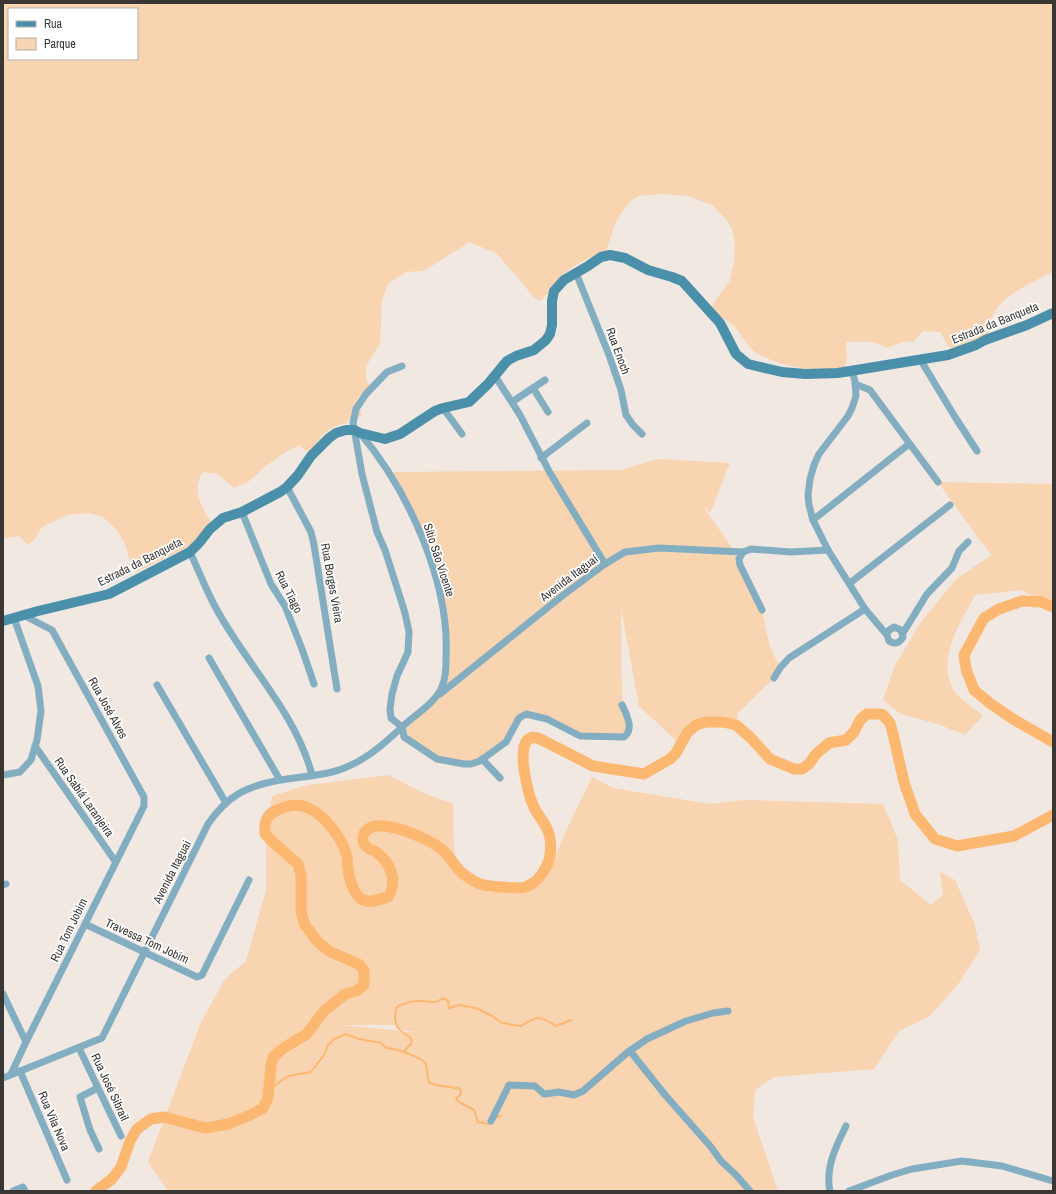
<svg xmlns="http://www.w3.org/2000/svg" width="1056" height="1194" font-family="'Archivo Narrow',sans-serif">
<rect width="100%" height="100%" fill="#f1e8e1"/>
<g fill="#f9d4b0" fill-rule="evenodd">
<path d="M3,3H1053V271C1035,282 1004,294 994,313C990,319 991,327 988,334L960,347H949L940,332L923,331L913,342L906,341L886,348C877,340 858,342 846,342L847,360L844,368C819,374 770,366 751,348C744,342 741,333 734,326C725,317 719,320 712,306L730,280L734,260L735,243L732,229L727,220L712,205L688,196L660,194L639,196L631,201L624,209L615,224L606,251C592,256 577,263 565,273C556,282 550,293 540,301L533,297L520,280L496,253L469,242L424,271L406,272L388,284L382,300L380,344L366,366V380L370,386L357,399L362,416L350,418L347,423C328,426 321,437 310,451H306L299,445L284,453L266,466L248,482L234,488L218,474L203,472C191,490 201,506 211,522L189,547L136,572L129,559L125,544L117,530L103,517L88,513L67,515L42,527L34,540L28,545L19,536L5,538L3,541ZM9,9H137V59H9Z"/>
<polygon points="657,459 730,463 710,513 703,506 733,549 762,610 769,644 780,668 774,678 738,713 736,722 706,720 696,725 683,747 639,706 621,608 622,705 629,723 624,737 580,736 547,719 527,714 506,742 471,764 437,759 404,737 409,720 436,698 445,678 441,592 419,526 389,472 622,470"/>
<path d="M938,482L1053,484V607L1041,602L1022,590L975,595C960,625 935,658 955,692C960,699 976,710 983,716L965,735L938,724L900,714L883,700L894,667L921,622L956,579L992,555L979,539Z"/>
<path d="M388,775L421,792L453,804L454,850L458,865L480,883L530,887L546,879L565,833L592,777L613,788L710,804L745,800L883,804L898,840L900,880L931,905L943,895L940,872L955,880L975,925L980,950L959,983L930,1016L899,1031L874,1069L774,1077L755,1090L753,1117L778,1191H168L148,1162L201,1022L225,979L246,961L266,890V840L272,796L307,785ZM341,1025H395L399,1029L422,1033Z"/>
</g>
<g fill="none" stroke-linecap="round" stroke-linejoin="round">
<g stroke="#fcb770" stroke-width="2">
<path d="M403,1052L411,1044L412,1040C409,1035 403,1034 399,1029C394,1023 394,1014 397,1007C411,999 422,1001 436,1002L443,998L448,1001L449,1008L460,1005L476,1008L492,1016L502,1023L521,1026C539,1015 539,1016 556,1026L571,1020"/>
<path d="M268,1090L288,1076L311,1072L324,1055L328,1045L334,1039L346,1034L359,1039L381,1043L386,1048C393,1048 422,1057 425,1063C428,1069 427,1077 429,1083C439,1087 450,1086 460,1089L461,1094L456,1099L459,1102L474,1110L478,1122L489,1124L491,1122"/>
<polyline points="495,1118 501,1116"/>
</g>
<g stroke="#fcb770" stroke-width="11">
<polyline points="1053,607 1041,602 1022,601 999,609 984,618 964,655 966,669 974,690 991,704 1013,719 1053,742"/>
<path d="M96,1191L112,1179L121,1167L130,1141L137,1129L151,1119L164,1117L205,1128L229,1124L250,1115L263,1108L268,1098L271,1064L274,1056L285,1047L307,1034L324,1011L334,1003L345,994L356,991L364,985V971L360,965L329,951L317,941L305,925L301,912V875L298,864L275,844L265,834C264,824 266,815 275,811C285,806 298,803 308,808C325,815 343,839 347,857C348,861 347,865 348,869C349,878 353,893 361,899C369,904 380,899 388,897C398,881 391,863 376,852C373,850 368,849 366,846C362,842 362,836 365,832C377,815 427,838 440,848C451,856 455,869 466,876C470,879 475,882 480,884C487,886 518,889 525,887C534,884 542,876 546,867C551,858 552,844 549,834C546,822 537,816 533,805C528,795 511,730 538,738L593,766L644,774L670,759L676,753L687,733L696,725L706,722H723L736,725L751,738L770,759L794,769H802L809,764L816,754L829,743L846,740L854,732L860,720L867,714H882L890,723L893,734L904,782L915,814L935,839L957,846L1014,836L1053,815"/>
</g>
<g stroke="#83aec1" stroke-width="7">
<polyline points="576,273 609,355 621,390 626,415 633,425 642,434"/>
<polyline points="920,359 955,417 977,451"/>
<path d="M852,372L855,381L856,396L852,408L848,416L819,454L814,465L810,479L808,495L809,505L813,520L828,550L865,609L887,635L889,641C895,645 900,643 903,637L901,630L894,627L888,631L887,635"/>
<polyline points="495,376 520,415 550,473 605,564"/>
<polyline points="855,384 870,390 938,482"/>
<polyline points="533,388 548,412"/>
<polyline points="512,402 545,380"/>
<polyline points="443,408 462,434"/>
<path d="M360,433C408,490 450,582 446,657C446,668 446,679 441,689C433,705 414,715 402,727L404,737L437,759L464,764H471L480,761L506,742L519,718L526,714L547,719L580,736L624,737C635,729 626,714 622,705"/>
<polyline points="541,458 587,423"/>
<polyline points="287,487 311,532 314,545 337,689"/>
<polyline points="242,512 271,584 285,606 302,649 314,684"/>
<polyline points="813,520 909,444"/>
<path d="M190,552C199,571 206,591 217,610C247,665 296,713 312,775"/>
<polyline points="850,583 950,505"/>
<polyline points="762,610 740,565 739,559 743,552 751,549 791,552 828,550"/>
<polyline points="903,633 927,594 952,568 959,551 968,542"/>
<polyline points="774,678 780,668 789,658 865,609"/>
<polyline points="157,685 226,803"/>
<polyline points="440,694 562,596 605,564 625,552 659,548 743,552"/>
<polyline points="35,746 115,861"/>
<polyline points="482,759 500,778"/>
<polyline points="3,775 20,772 31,760 37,740 41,711 38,686 14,618"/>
<path d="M280,780C298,777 316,776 332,772C360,765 382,746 402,727L391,718L390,709L392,694L397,676L408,652L409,632L405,613L385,550L377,532L362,474L353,423L356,409L366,394L387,372L402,366"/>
<polyline points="3,885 6,884"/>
<polyline points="85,924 197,977 202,975 249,880"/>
<polyline points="3,994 26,1042"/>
<polyline points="79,1048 121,1136"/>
<polyline points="630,1051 666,1096 711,1147 721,1161 736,1175 750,1191"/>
<polyline points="20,1071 67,1180"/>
<polyline points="11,1074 26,1042 144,806 144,797 52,630 23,615"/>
<path d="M3,1078L102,1038L208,824C228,795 247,786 280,780L209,658"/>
<polyline points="98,1088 80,1097 90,1130 99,1149"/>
<polyline points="491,1121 509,1085 535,1086 544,1094 559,1092 574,1095 583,1091 628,1052 647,1039 686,1021 713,1013 728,1011"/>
<polyline points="13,1191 23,1187 25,1191"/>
<path d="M830,1191C825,1168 836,1146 846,1126"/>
<polyline points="849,1191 892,1175 912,1169 962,1161 1002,1166 1053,1181"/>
</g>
<polyline stroke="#4b90ab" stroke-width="10" points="3,621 38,611 109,594 190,552 199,543 210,529 223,518 242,512 280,492 287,487 298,475 311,456 329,438 336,433 346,430 354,430 360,433 385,439 400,434 435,411 443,408 469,402 488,384 507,361 516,356 534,350 546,340 550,334 552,325 552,301 554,291 564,280 588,266 601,257 610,255 625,258 648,270 672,277 682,281 720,323 736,354 748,364 782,372 805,374 838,373 948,355 976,345 985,340 1027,325 1053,313"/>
</g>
<g text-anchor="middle" stroke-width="3.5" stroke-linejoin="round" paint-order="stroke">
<g font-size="12" fill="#393633" stroke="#fff">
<text transform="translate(995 323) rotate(-22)" y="4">Estrada da Banqueta</text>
<text transform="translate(618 351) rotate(70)" y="4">Rua Enoch</text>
<text transform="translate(439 560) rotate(72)" y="4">Sítio São Vicente</text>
<text transform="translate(140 562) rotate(-27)" y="4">Estrada da Banqueta</text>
<text transform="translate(569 578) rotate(-37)" y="4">Avenida Itaguaí</text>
<text transform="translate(332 583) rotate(80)" y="4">Rua Borges Vieira</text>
<text transform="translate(289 592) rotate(63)" y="4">Rua Tiago</text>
<text transform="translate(108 708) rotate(61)" y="4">Rua José Alves</text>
<text transform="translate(84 797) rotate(55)" y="4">Rua Sabiá Laranjeira</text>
<text transform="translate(172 872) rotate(-63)" y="4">Avenida Itaguai</text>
<text transform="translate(69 930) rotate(-64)" y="4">Rua Tom Jobim</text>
<text transform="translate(147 941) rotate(25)" y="4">Travessa Tom Jobim</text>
<text transform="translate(110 1087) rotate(65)" y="4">Rua José Sibrail</text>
<text transform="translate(54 1121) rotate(67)" y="4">Rua Vila Nova</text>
</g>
</g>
<rect width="1056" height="1194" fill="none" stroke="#393633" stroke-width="8"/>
<rect x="8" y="8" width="130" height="52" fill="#ffffff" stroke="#b0afad"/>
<rect x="16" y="21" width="20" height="6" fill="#4b90ab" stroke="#b0afad"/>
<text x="44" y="28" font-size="12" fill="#393633">Rua</text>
<rect x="16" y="38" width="20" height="12" fill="#f9d4b0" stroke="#b0afad"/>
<text x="44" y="48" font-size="12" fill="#393633">Parque</text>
</svg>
